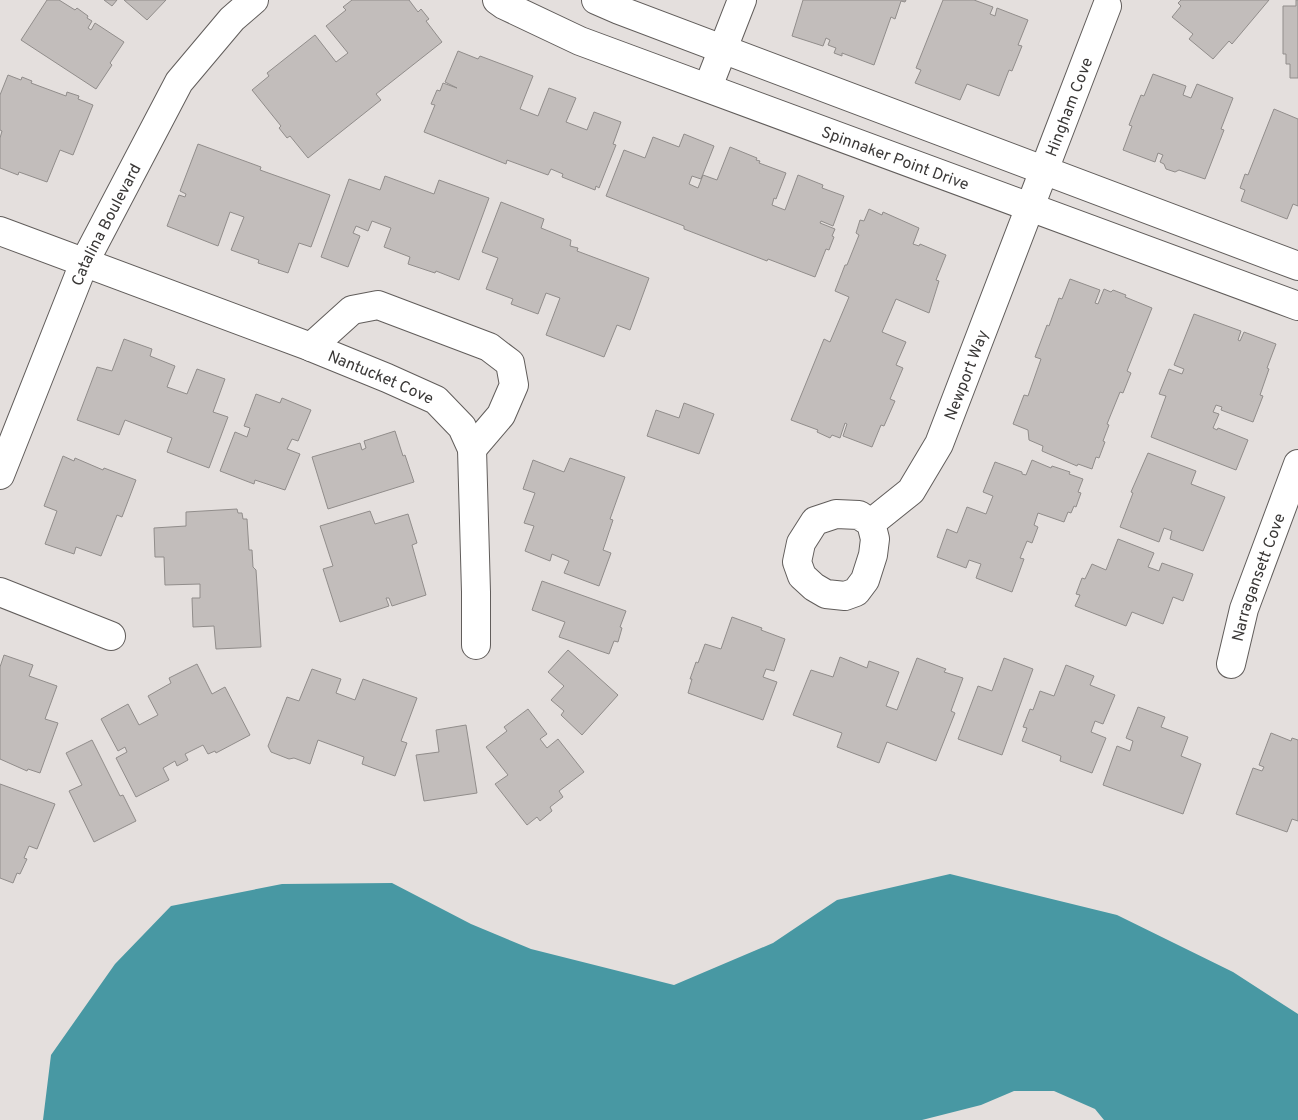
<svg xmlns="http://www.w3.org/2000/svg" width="1298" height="1120" font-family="Overpass,sans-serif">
<rect width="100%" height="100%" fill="#e4dfdd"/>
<polygon fill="#4898a3" points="950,874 1117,915 1233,972 1298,1014 1298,1120 1104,1120 1095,1109 1054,1091 1014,1091 981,1105 922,1120 43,1120 51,1055 115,964 171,906 282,884 392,883 471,924 531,949 674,985 773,943 837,900"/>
<g fill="#c2bdbb" stroke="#918d8b">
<polygon points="47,0 59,0 75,10 77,8 88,16 87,18 92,21 88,28 91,30 95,23 124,42 110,63 112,65 96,89 21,40"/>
<polygon points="104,0 117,0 112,6"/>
<polygon points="124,0 166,0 147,20"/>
<polygon points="352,0 409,0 418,12 421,9 429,19 426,21 442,42 376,94 381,100 308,158 290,136 287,138 279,128 281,126 252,90 269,76 267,73 315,35 336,62 348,53 326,26 346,10 343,7"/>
<polygon points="803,0 906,0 905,2 901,1 895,19 891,17 874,65 842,53 842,56 834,53 836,48 828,45 830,40 826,38 823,46 792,36"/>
<polygon points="943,0 974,0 993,7 990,14 995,16 997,8 1028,20 1018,45 1022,46 1012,71 1009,70 999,96 967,84 960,100 915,83 921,70 916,68"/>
<polygon points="1181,0 1269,0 1232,44 1229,41 1213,59 1189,39 1193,34 1172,17 1181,6 1178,3"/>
<polygon points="1296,0 1298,0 1298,78 1290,78 1290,64 1286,64 1286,54 1283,54 1283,6 1296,6"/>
<polygon points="458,51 478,59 480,56 533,76 520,109 538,116 549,88 576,98 566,122 587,130 594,112 621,122 613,144 616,145 599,188 596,186 595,190 562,177 563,174 551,169 548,175 507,160 506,164 424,132 435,105 431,104 437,90 440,91 443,83 457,88 445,82"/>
<polygon points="1153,74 1186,86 1183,95 1191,98 1197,84 1233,98 1221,129 1224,130 1205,179 1179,170 1175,172 1166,169 1164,164 1160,162 1163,155 1158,153 1155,162 1123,150 1132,126 1129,125 1141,95 1144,96"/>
<polygon points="8,75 21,80 22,77 32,81 31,83 66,96 67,92 79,96 78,99 93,105 73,155 60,150 47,182 19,172 18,175 0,168 0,138 2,131 0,130 0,95"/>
<polygon points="1274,109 1298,119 1298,206 1293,204 1287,219 1241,201 1245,190 1240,188 1245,174 1248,175"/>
<polygon points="684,134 714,146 701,179 692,176 689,184 698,188 703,175 717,180 730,147 757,158 756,160 760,161 759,163 786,173 776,199 774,198 772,205 785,210 798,175 823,185 822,188 844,196 833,226 821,221 820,223 835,229 832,236 834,237 829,250 826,249 815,277 768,259 767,261 684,229 684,226 606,196 624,150 645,158 653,137 679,147"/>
<polygon points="198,144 261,167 260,170 330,195 311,247 299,243 288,273 258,263 259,260 231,250 244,217 230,212 218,246 167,226 179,195 185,197 186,194 180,191"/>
<polygon points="385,176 434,194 439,180 489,198 459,280 436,271 435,273 408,264 410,257 384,247 391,228 372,221 368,231 356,226 353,233 360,236 348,267 321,257 349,179 380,190"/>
<polygon points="501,202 544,219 541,228 571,240 570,246 578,248 577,251 649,278 630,330 617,325 604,357 546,335 560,298 546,293 538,314 511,304 513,299 486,289 498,258 482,252"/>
<polygon points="869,209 882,215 883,212 919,228 913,244 919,246 920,244 946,255 936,280 939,281 929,313 896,299 882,332 906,342 896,365 903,368 890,399 895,401 884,426 881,425 872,447 843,436 847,424 845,423 840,438 832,435 830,438 817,432 818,430 791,420 824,339 830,342 849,297 835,291 845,265 847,265 859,235 856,233 860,220 864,221"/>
<polygon points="1070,279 1100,290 1095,303 1098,304 1104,289 1111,292 1113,290 1126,295 1125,297 1152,308 1127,371 1131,373 1123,393 1120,392 1107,424 1109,425 1103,441 1105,442 1099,458 1096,457 1092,469 1078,464 1077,466 1042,451 1043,446 1029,440 1028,430 1013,424 1024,395 1028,396 1041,359 1035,357 1047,325 1049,326 1059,298 1062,299"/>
<polygon points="1194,314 1241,331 1238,340 1240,341 1244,332 1276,344 1267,368 1269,369 1260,395 1263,396 1253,422 1221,410 1222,407 1216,405 1213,412 1219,414 1213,428 1217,430 1218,428 1248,440 1236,470 1151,437 1166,396 1159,394 1169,369 1182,374 1184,369 1174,365"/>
<polygon points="124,339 152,349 150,356 175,366 167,387 187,394 197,369 225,379 213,412 228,417 209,468 167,452 172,438 125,420 119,435 77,420 97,367 112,371"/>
<polygon points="256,394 280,403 282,398 311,410 298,441 292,439 287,449 300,454 285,490 255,480 254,484 220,471 235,432 247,437 250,428 244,426"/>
<polygon points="684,403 714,414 699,454 647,436 656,410 679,418"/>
<polygon points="395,431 403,456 405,455 414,482 328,509 312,457 360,443 362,450 366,448 364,441"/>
<polygon points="1148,453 1196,471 1191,484 1225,497 1203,551 1170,539 1172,531 1164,528 1159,542 1120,527 1133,493 1131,492"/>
<polygon points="63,456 74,461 75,458 103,470 104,468 136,480 122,517 117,515 101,556 76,547 74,554 45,544 57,511 44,506"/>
<polygon points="570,458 625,477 610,519 613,520 603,550 611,553 599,586 564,573 569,561 552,554 550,561 525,551 534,526 524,523 535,493 523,489 533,460 564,472"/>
<polygon points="1032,460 1051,468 1052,466 1070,472 1069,474 1083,479 1078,492 1081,493 1076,507 1074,506 1071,513 1068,512 1064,522 1038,513 1034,525 1038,527 1032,543 1027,541 1020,558 1024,559 1012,592 976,578 981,564 969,560 966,568 937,557 947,529 957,533 967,507 986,514 993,496 983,492 995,462 1022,472 1022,474 1026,475"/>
<polygon points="237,509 238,513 242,513 243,519 247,519 249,550 252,550 253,567 256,570 261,647 216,649 214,626 193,627 192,598 200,598 200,584 165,585 164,557 155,557 154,528 186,526 186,512"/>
<polygon points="370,511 375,524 408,514 417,543 412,545 426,595 392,606 389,598 386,598 389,606 340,622 323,569 333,566 320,526"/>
<polygon points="1118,539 1154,553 1148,567 1159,571 1162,563 1193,574 1183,601 1173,597 1163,624 1132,612 1126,626 1075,606 1080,595 1076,594 1082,578 1085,579 1092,564 1106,570"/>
<polygon points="542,581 626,611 620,627 622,628 618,642 614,641 609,654 559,637 565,622 532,610"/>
<polygon points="732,617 762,628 761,630 785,639 774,671 766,669 763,677 777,682 763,720 688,693 692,679 690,679 696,662 698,663 705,644 721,649"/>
<polygon points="568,650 618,695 582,735 561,715 564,711 551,700 564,686 548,672"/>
<polygon points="4,655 33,665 29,676 57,686 45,719 58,723 40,773 28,769 27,771 0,759 0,667"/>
<polygon points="840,657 867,668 869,661 899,672 886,706 897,710 917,658 946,669 944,672 963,678 951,711 955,713 936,761 887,742 879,763 837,747 842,733 793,715 811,670 833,677"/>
<polygon points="1004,658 1033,669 1002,755 958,739 978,686 992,691"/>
<polygon points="197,664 212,694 225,687 250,735 216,753 215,751 208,754 203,745 185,754 188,760 177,766 175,761 163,768 169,780 136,797 116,758 127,752 125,747 118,751 101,719 128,704 139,725 158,715 148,696 171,683 169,678"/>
<polygon points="1066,665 1094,676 1090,685 1115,695 1103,724 1095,721 1091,732 1106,738 1092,773 1060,761 1061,756 1022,741 1027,728 1023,727 1030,709 1033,710 1040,691 1054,696"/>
<polygon points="312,669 341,679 336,693 355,700 363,679 417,698 401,741 407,743 395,776 362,764 364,757 318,740 310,764 294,758 289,759 271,752 268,746 287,697 299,701"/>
<polygon points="1138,707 1165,717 1161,727 1188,737 1181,756 1201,764 1183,814 1103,785 1117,746 1130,751 1133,741 1126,738"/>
<polygon points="528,709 547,734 540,739 547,748 558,739 584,772 559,791 563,797 550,807 552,811 540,821 537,817 527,825 495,784 508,775 486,747 507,731 504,727"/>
<polygon points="466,725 477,793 424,801 416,755 439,752 436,730"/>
<polygon points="1271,733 1291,741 1292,738 1298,740 1298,821 1292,819 1287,832 1236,814 1253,768 1262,771 1264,767 1259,765"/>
<polygon points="92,740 120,796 123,795 136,821 94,842 69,791 82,785 66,753"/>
<polygon points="0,784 55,804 37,849 29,846 24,858 27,859 20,874 17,873 13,883 0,878"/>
</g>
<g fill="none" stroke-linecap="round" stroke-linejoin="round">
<defs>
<g id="minor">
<path id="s1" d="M497,0L504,5L580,41L1298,306"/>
<polyline points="596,0 619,10 1298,266"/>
<polyline points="708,87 742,0"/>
<path id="s2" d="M0,231L311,347L387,378L436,400L462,427L472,449L476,592V645"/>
<polyline points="311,347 352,310 378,305 489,347 510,363 514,385 501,415 472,449"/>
<path id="s3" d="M0,475L84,263L179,82L232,19L254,0"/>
<path id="s4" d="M871,523L859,515L836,514L815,521L801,543L797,562L802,576L814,587L826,594L845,596L856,592L865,580L873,555L875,539L871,523L911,491L939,444L1107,6"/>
<polyline points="0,592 111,636"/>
<path id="s5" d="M1231,664L1244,609L1298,464"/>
</g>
</defs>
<use href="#minor" stroke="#615d5b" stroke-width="30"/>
<use href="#minor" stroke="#fff" stroke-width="28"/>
</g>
<g text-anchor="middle" stroke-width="4" stroke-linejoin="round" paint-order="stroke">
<g font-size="16" fill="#3a3837" stroke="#f1ecea">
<text dy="6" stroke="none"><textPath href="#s4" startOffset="722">Hingham Cove</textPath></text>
<text dy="6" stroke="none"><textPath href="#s1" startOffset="429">Spinnaker Point Drive</textPath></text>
<text dy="6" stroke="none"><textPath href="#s3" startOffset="272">Catalina Boulevard</textPath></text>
<text dy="6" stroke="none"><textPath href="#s4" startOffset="435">Newport Way</textPath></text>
<text dy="6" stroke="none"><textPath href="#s2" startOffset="408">Nantucket Cove</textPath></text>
<text dy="6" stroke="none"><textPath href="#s5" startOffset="91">Narragansett Cove</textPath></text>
</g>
</g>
</svg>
